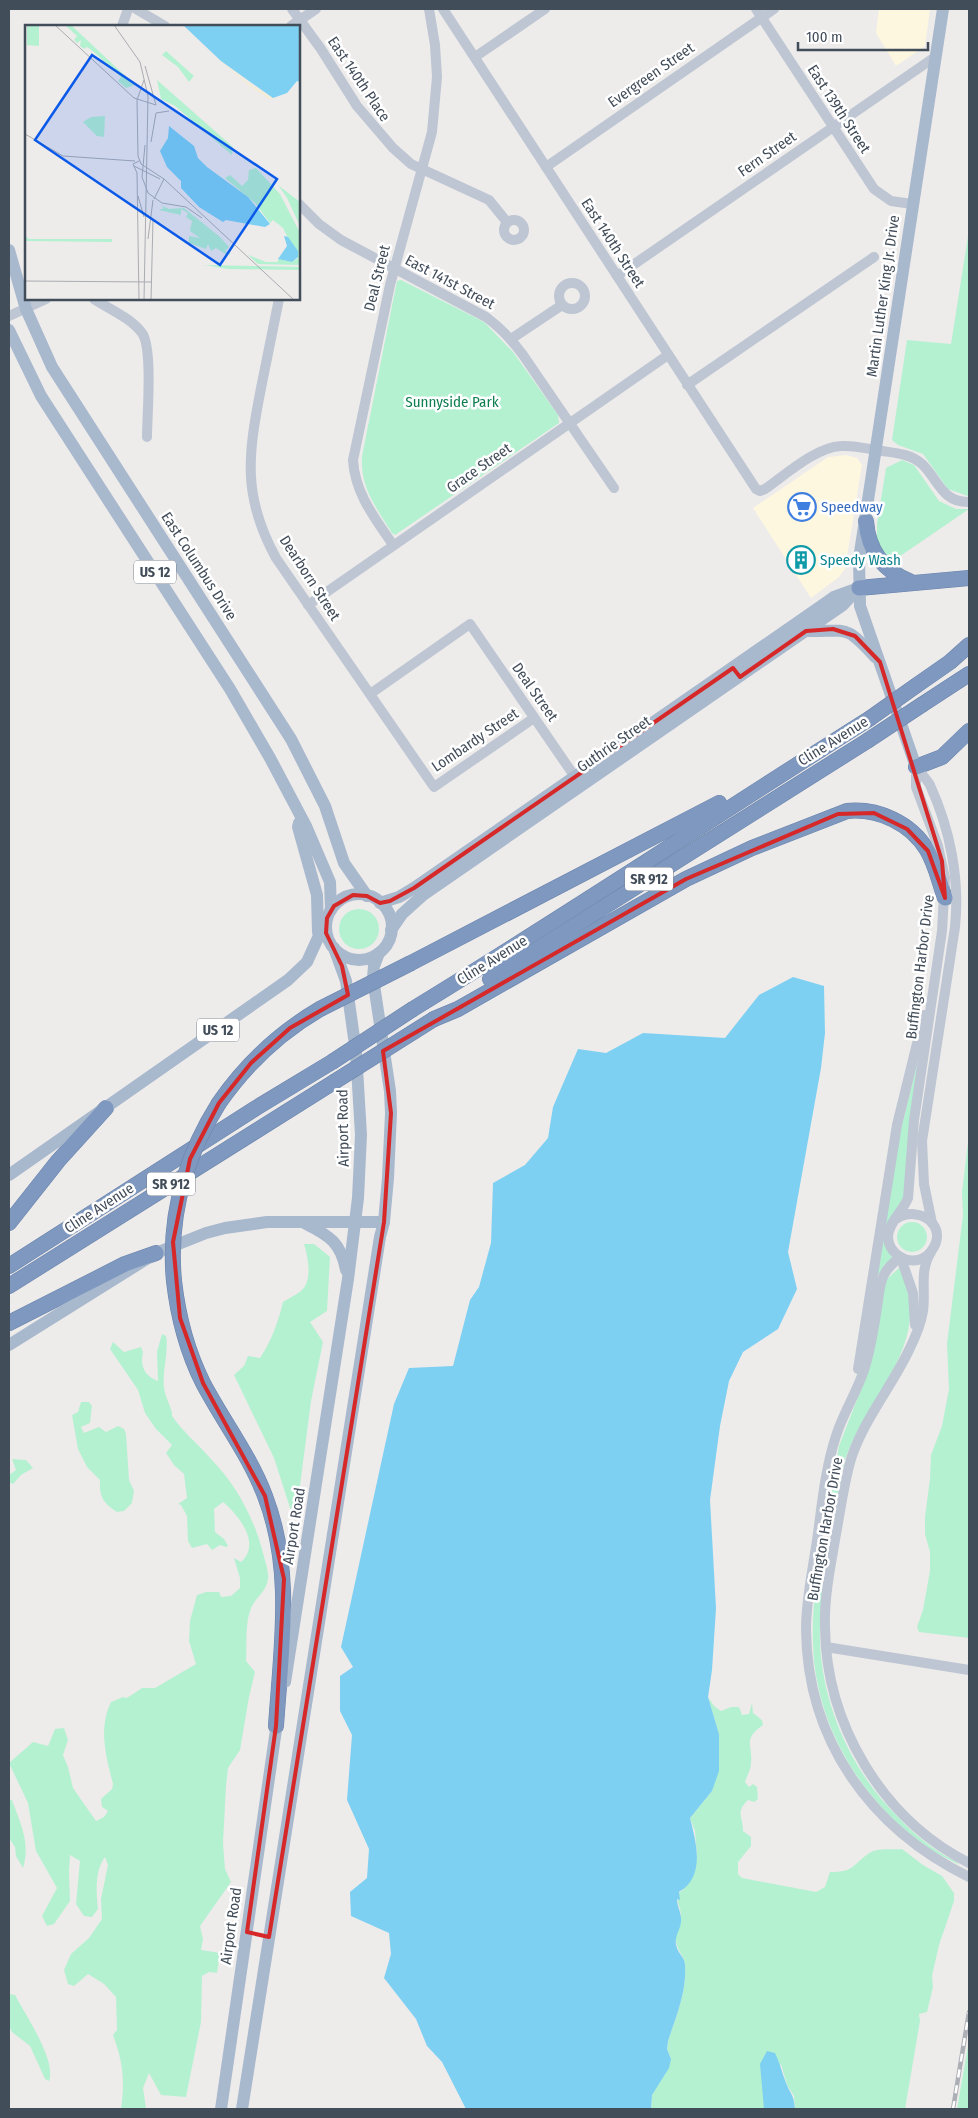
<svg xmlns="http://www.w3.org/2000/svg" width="978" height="2118" font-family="'Fira Sans Condensed',sans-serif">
<rect width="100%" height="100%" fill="#eeebeb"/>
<g fill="#fdf7e0">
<polygon points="879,9 930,9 925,46 896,66 876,33"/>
<polygon points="846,455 857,458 862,465 845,569 839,577 811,598 753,508 828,457"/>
</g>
<g fill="#b4f1d1">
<polygon points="969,230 969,487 968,496 948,489 923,454 898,445 892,440 907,340 951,344"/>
<path d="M401,280L484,322L513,352L558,415L559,423L395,535L392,533C376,507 360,488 362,456L397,281Z"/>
<polygon points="902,460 914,465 939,501 956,509 969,509 890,563 877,544 877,524 886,468"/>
<circle cx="359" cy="929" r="20"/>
<polygon points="923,1040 905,1188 902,1203 889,1221 891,1256 894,1259 884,1265 879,1274 877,1274 894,1158"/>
<polygon points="969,1134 969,1638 919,1632 917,1627 923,1610 930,1571 930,1552 925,1534 925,1517 930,1479 931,1455 942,1426 949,1389 947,1344 963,1215 962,1192"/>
<circle cx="912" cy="1237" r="15"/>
<path d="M304,1244H314L330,1257L327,1311L310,1322L323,1342L311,1401L298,1501L292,1514L274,1458L234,1375L244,1366L248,1356L260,1358C272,1340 278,1322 283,1302C289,1298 296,1295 301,1291C313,1281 308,1257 304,1244Z"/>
<path d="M899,1268C903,1277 907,1287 909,1297C919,1351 869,1401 849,1449C837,1476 840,1507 827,1533L824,1529L839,1446L870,1366L883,1290L887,1279Z"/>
<path d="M162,1334L166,1336C169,1353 162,1370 164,1387C165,1397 170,1404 172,1413V1416C183,1432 197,1443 210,1458C236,1484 254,1518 263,1553C265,1561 269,1572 268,1579C266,1593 254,1598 250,1611C245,1626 247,1645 246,1661L255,1672L249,1697L240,1750L228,1768L226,1786L223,1843L225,1869L231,1882L200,1926L203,1939L201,1950L220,1953L217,1973L209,1972L202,1976L201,2022L186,2097L161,2095L149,2073L143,2088L146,2109H121C125,2080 123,2062 113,2035L117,2030L116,1997L104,1984L88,1974L74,1986L68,1984L64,1970L71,1954L89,1938L102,1919L101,1899L108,1865L105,1857C95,1870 96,1892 98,1909L92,1917L84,1916L76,1904L80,1861L70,1855L69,1872L70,1901L54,1924L47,1926L42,1916L57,1888L36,1851L28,1803L9,1763L33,1742L48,1746L55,1729L64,1728L68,1740L63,1755L68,1767L73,1788L96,1821L104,1817L108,1811L102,1807L101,1799L112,1789L113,1784C106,1756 98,1729 111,1702L123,1697L127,1698L142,1688H155L196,1664L189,1641L190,1621L197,1595L206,1592H219L221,1597L231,1596L240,1588V1578L234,1558L241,1562C262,1543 238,1515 223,1502L214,1509L215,1532L224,1539L228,1546L226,1547L220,1545L212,1550L207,1544L192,1548L188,1541L187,1516L181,1505L178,1504L187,1498L184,1474L174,1465L166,1453L172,1445L156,1429L145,1413L138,1390L110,1349L113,1342L124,1352L141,1347L143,1352C140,1366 144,1376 158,1381L157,1352Z"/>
<path d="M81,1402H89L92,1406L90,1423L81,1427L84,1433L99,1427L106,1432L118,1426L124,1429L126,1434L129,1480L134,1491L132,1503L124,1511L117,1512C103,1503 99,1496 100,1480L87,1467L78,1449L72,1415L78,1412Z"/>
<polygon points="12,1459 26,1460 33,1468 21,1475 13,1484 9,1482 9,1475 16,1470"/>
<path d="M823,1558L827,1563C823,1590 819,1616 820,1643C823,1708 853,1774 900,1819C913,1833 928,1845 944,1855C949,1858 957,1861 959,1865C949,1859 938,1855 929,1848C862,1803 815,1725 813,1644C812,1615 815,1588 820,1560Z"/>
<path d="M708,1697L714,1706L721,1711L731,1707H739L742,1715L749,1714L752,1703L753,1713L762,1720L763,1725C742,1740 753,1744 751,1763C751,1769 747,1776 745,1782L749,1787L753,1784L757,1787L758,1799L754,1802L748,1800C735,1813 743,1815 743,1831L751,1837V1846L738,1862V1874L742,1878L816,1892L825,1887L830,1872C856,1872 851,1865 871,1852C878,1848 893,1850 902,1849L923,1865L942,1876L954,1893V1901L939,1945L932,1976L933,1987L927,2012L919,2014L920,2021L905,2109H795L794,2096L787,2085L781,2064L764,2094V2109H651L652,2095L671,2059L667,2049L668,2041C676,2017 687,1991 685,1965C685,1956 676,1950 676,1940C675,1932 681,1923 681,1914C680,1905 672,1897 683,1890L697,1855L695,1831L690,1818L712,1791L719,1734Z"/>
<path d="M9,1800H12C20,1822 31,1844 23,1868L16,1856L15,1847L9,1838Z"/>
<path d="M9,1994L15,1995C25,2014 57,2061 49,2081L45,2079L30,2046L12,2032L9,2026Z"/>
<polygon points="969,2040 969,2109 957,2109"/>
</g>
<g fill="#7dd0f2">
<path d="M793,977L824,986L825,1033L821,1068L788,1252L797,1289L778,1329L743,1352L729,1381L720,1426L710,1500L716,1608L712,1670L708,1697L719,1734V1771L712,1791L690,1818C696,1842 706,1876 679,1892L680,1900L677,1899C677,1907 682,1913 681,1922C680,1931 673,1938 677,1948C679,1954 685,1958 685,1965C687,1991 676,2017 668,2041L667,2049L671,2059L669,2068L652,2095L651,2109H466L442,2062L427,2046L416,2019L384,1978L391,1954L389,1933L351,1916L350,1892L367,1878L369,1849L347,1800L352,1735L340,1711V1676L353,1667L341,1647L394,1404L409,1368L453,1366L470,1300L479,1287L491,1243L493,1183L525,1165L548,1138L553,1107L578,1049L606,1053L643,1033L725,1038L759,995Z"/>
<path d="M767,2051L775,2053C780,2063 782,2073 786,2083C791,2095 794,2095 795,2109H764L760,2064Z"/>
</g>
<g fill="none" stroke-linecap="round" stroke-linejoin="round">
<defs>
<g id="highway">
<path d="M866,521C868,551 884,571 911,582"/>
<polyline points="859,588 969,578"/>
<polyline points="917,685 950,662 969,645"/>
<polyline points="923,704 969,674"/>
<polyline points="916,767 942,757 969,731"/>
<polyline points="411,963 719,803"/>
<polyline points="490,979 867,741"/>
<path d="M413,1009C567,915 717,815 869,719"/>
<path d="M434,1019L458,1009L686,879L752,848L847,811C878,808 911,823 927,850C936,865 939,882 945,898"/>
<path d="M219,1103C246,1064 279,1033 320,1009"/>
<polyline points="9,1223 58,1161 106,1108"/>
<polyline points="9,1266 256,1108 332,1062"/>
<path d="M174,1281C178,1316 187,1351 203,1383C223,1421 250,1456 265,1496C294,1571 281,1649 276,1726"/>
<polyline points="9,1286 334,1082"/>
<polyline points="9,1323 125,1264 156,1253"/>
</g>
</defs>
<use href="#highway" stroke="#6983ab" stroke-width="16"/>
<g stroke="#bdc6d2" stroke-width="10">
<polyline points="136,9 165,26"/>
<polyline points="292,9 321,49 357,106 393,148 411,164 489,200 507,222"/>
<path d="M443,9L756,489L760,491L765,489C785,475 816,447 841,446C854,445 869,449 882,451C896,453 911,454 922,464C938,479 942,503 969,502"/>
<polyline points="756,9 874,189 891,201 912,204"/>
<polyline points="122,26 128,9"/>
<polyline points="291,26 316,9"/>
<polyline points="475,57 545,9"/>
<polyline points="546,167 774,9"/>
<path d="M299,204L319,224L341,240L486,317C501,328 512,340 523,355L614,488"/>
<circle cx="514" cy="230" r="10"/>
<polyline points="617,276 935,57"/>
<circle cx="572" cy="296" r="13"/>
<path d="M94,299C109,309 131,318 142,333C153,348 147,416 147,437"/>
<path d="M279,299C273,329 267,359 261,388C248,455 242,496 276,558L434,787L534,718"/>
<polyline points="9,316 46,299"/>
<polyline points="511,339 562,305"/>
<polyline points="687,385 874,257"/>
<path d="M393,545C375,518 355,494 353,460L390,285L432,132L437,77L435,45L429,9"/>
<polyline points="308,605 668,355"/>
<polyline points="370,694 470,624 575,777"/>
<path d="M916,767C920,773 927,779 930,785C950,829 960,879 955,927L922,1141L924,1184L932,1223"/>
<path d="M896,1219C919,1204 949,1226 932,1250C919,1270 888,1259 888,1236C889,1222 903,1211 908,1198L914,1120L942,931L945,878L938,846L916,787V767"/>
<path d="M931,1252C919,1271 926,1290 923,1311C921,1324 915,1338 909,1350C892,1386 865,1418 852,1456C844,1481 841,1508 836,1534C831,1564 824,1596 825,1627C826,1724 882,1819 969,1863"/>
<path d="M900,1257C893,1263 886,1269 883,1277C879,1286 879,1297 877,1307C874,1328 871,1349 864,1370C857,1392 843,1413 836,1436C825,1469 822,1505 817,1540C813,1569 806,1599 806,1629C807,1741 871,1829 969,1877"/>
<polyline points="901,1258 913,1293 915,1325"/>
<polyline points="858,1369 897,1125 924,1015"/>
<polyline points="826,1647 969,1670"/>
</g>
<g stroke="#a8b8cd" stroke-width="12">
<polyline points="9,250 26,309 52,367 291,739 325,806 344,863 367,896"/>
<polyline points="9,330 41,396 230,689 270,758 306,826 330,882 331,910"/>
<path d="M806,631C848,632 844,623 875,657"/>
<polyline points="916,767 860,606 859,559 943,9"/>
<polyline points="299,823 298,827 317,895 318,932"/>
<circle cx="359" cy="927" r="33"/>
<polyline points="380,903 399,897 414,888 827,602 834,597 856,589"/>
<polyline points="391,930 402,914 423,895 843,605 859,588"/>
<polyline points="9,1175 288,980 307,962 327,918"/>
<path d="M306,1224C330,1236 341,1243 346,1270"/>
<polyline points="9,1345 156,1253 206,1233 225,1228 267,1222 384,1222"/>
<polyline points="285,1682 348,1279 358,1198 361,1135 356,1052 346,981 334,948"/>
<polyline points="221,2109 278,1716"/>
<polyline points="242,2109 380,1237 384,1222 388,1178 391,1113 390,1091 373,978 374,966 379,953"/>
</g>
<use href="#highway" stroke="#7e98bf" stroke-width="15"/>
<defs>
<polyline id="rail" points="953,2109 969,2012"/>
</defs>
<use href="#rail" stroke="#adafb6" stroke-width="4.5"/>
<use href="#rail" stroke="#fff" stroke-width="2.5" stroke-dasharray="8" stroke-linecap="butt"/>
<defs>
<g id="highway-bridge">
<polyline points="869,719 917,685"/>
<polyline points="867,741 923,704"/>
<polyline points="320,1009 411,963"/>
<polyline points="332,1062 413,1009"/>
<polyline points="334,1082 434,1019"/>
<path d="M174,1281C168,1217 185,1157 219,1103"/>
</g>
</defs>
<use href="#highway-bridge" stroke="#6983ab" stroke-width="16" stroke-linecap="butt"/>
<use href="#highway-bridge" stroke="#7e98bf" stroke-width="15"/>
</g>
<path fill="none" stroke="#d62828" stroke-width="4" stroke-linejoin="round" d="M833,629L855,636L880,662L942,861L945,898L928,851L907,829L874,813L838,814L686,879L383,1051L391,1113L384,1222L269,1937L247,1932L276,1726L284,1579L265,1496L203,1383L180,1318L173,1242L190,1159L219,1103L251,1063L290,1028L348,995L342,966L326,933L327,918L334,906L353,895L367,896L380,903L390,901L414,888L733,668L740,677L806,631Z"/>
<defs>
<symbol id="supermarket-ring" viewBox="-11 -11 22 22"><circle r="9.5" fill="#fff" stroke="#3f7fe0" stroke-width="1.5"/><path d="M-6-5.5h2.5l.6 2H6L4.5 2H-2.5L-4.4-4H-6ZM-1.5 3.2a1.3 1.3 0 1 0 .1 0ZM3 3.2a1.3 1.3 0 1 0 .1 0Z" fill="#3f7fe0"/></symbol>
<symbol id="building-ring" viewBox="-11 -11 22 22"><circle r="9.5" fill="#fff" stroke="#0f9aa8" stroke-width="1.5"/><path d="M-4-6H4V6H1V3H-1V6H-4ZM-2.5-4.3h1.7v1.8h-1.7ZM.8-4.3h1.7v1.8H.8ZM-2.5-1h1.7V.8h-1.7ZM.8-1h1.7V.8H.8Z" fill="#0f9aa8"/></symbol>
</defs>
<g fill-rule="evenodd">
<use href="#supermarket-ring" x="786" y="491" width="32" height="32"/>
<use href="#building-ring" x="785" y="544" width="32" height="32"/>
</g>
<g text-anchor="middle" stroke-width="5" stroke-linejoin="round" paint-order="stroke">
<g fill="#fff" stroke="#7b828c" stroke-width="1">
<rect x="134" y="560.5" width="42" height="23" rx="4"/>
<rect x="625" y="867.5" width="48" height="23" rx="4"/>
<rect x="197" y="1018.5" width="42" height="23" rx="4"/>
<rect x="147" y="1172.5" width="48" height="23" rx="4"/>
</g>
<g font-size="14" font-weight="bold" fill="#424d5a">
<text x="155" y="577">US 12</text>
<text x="649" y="884">SR 912</text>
<text x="218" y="1035">US 12</text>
<text x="171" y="1189">SR 912</text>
</g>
<g font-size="15" fill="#424d5a" stroke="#fff">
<text transform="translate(651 75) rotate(-35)" y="5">Evergreen Street</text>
<text transform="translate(359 79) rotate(56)" y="5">East 140th Place</text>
<text transform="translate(839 109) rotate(57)" y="5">East 139th Street</text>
<text transform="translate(767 154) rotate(-35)" y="5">Fern Street</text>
<text transform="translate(613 243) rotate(57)" y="5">East 140th Street</text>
<text transform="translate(377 278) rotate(-76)" y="5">Deal Street</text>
<text transform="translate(450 282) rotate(28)" y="5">East 141st Street</text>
<text transform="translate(883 296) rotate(-82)" y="5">Martin Luther King Jr. Drive</text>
<text transform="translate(479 468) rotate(-35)" y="5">Grace Street</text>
<text transform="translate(199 566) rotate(57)" y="5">East Columbus Drive</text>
<text transform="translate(310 578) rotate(57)" y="5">Dearborn Street</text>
<text transform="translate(535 692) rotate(55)" y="5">Deal Street</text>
<text transform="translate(475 740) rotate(-34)" y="5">Lombardy Street</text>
<text transform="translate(833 741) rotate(-32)" y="5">Cline Avenue</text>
<text transform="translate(614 744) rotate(-35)" y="5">Guthrie Street</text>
<text transform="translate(492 960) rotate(-32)" y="5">Cline Avenue</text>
<text transform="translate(920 967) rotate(-83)" y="5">Buffington Harbor Drive</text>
<text transform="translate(343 1128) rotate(-91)" y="5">Airport Road</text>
<text transform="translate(99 1208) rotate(-33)" y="5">Cline Avenue</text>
<text transform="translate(294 1526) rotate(-81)" y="5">Airport Road</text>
<text transform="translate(825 1529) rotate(-80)" y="5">Buffington Harbor Drive</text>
<text transform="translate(231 1926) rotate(-82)" y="5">Airport Road</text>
</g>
<g font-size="15" fill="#0f7f50" stroke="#fff">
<text x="452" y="407">Sunnyside Park</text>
</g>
<g font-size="15" fill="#366cbe" stroke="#fff" text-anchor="start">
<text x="821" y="512">Speedway</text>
</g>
<g font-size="15" fill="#0d838f" stroke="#fff" text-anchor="start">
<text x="820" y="565">Speedy Wash</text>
</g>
</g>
<g transform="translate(25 25)">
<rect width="275" height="275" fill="#eeebeb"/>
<path d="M2,0H14V21L2,20ZM40,0H46L110,60L101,63L93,56L96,52L70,28L62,22L59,24L55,21L56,15L52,18L49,15L52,11ZM141,26L169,51L164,57L153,42L137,30ZM132,55L208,122L207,130L150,81L136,74ZM80,91L79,112L72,111L58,97L66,92ZM231,143L255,169L274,206L275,240L233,239L223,230L241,237H253V234L267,237L273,233L258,203L248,195L245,198L230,178L200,153L205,150L217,161L223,155L224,145ZM253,160L275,177V201L262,173ZM136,180L144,184L159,183L195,212L204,222L200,226L206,229L202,230L191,223L186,226L183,219L181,224L164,218V211L175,213L165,206L167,196L161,192L163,188L156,184V190L134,185L139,183ZM0,211L4,214H87V217L0,216ZM179,240L275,242V245L203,244Z" fill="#b4f1d1"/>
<path d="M192,33L224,58L250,74H244L224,61Z" fill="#f2ecd9"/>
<path d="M158,0H275V57L272,56L262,68L248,73L196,36ZM144,101L169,121L173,133L182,142L223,172L245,199L240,202L201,195L198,197L174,182L156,163V156L142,142L135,126L143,113ZM259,211L263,212L273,226V232L267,237L253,234L262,221Z" fill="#7dd0f2"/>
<path fill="none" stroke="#a9acb1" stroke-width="1" d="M30,0L109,73L131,80M89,0L115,37L123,71L119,275M120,41L131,80M112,75L113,131L116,139L139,154L269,275M112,75L119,55M0,109L38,131L110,136M126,117L131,88L144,86M120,120L117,152L123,168L137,178L161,182L177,193M109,141L135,154M113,171L119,192M129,174L139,154M123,214L128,175M0,256L126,257M114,275L112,148L108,139L114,136M126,275L128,195"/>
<path fill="#0b59e8" fill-opacity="0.15" stroke="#0b59e8" stroke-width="2.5" d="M67,30L252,154L195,240L10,115Z"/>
<rect width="275" height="275" fill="none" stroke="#424d5a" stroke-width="2.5"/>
</g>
<rect width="978" height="2118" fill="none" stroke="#424d5a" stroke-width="20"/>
<path d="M798 42v8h130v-8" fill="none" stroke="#424d5a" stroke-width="2.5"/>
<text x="806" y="42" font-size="15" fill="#424d5a" stroke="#ffffff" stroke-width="4" paint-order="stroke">100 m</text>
</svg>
